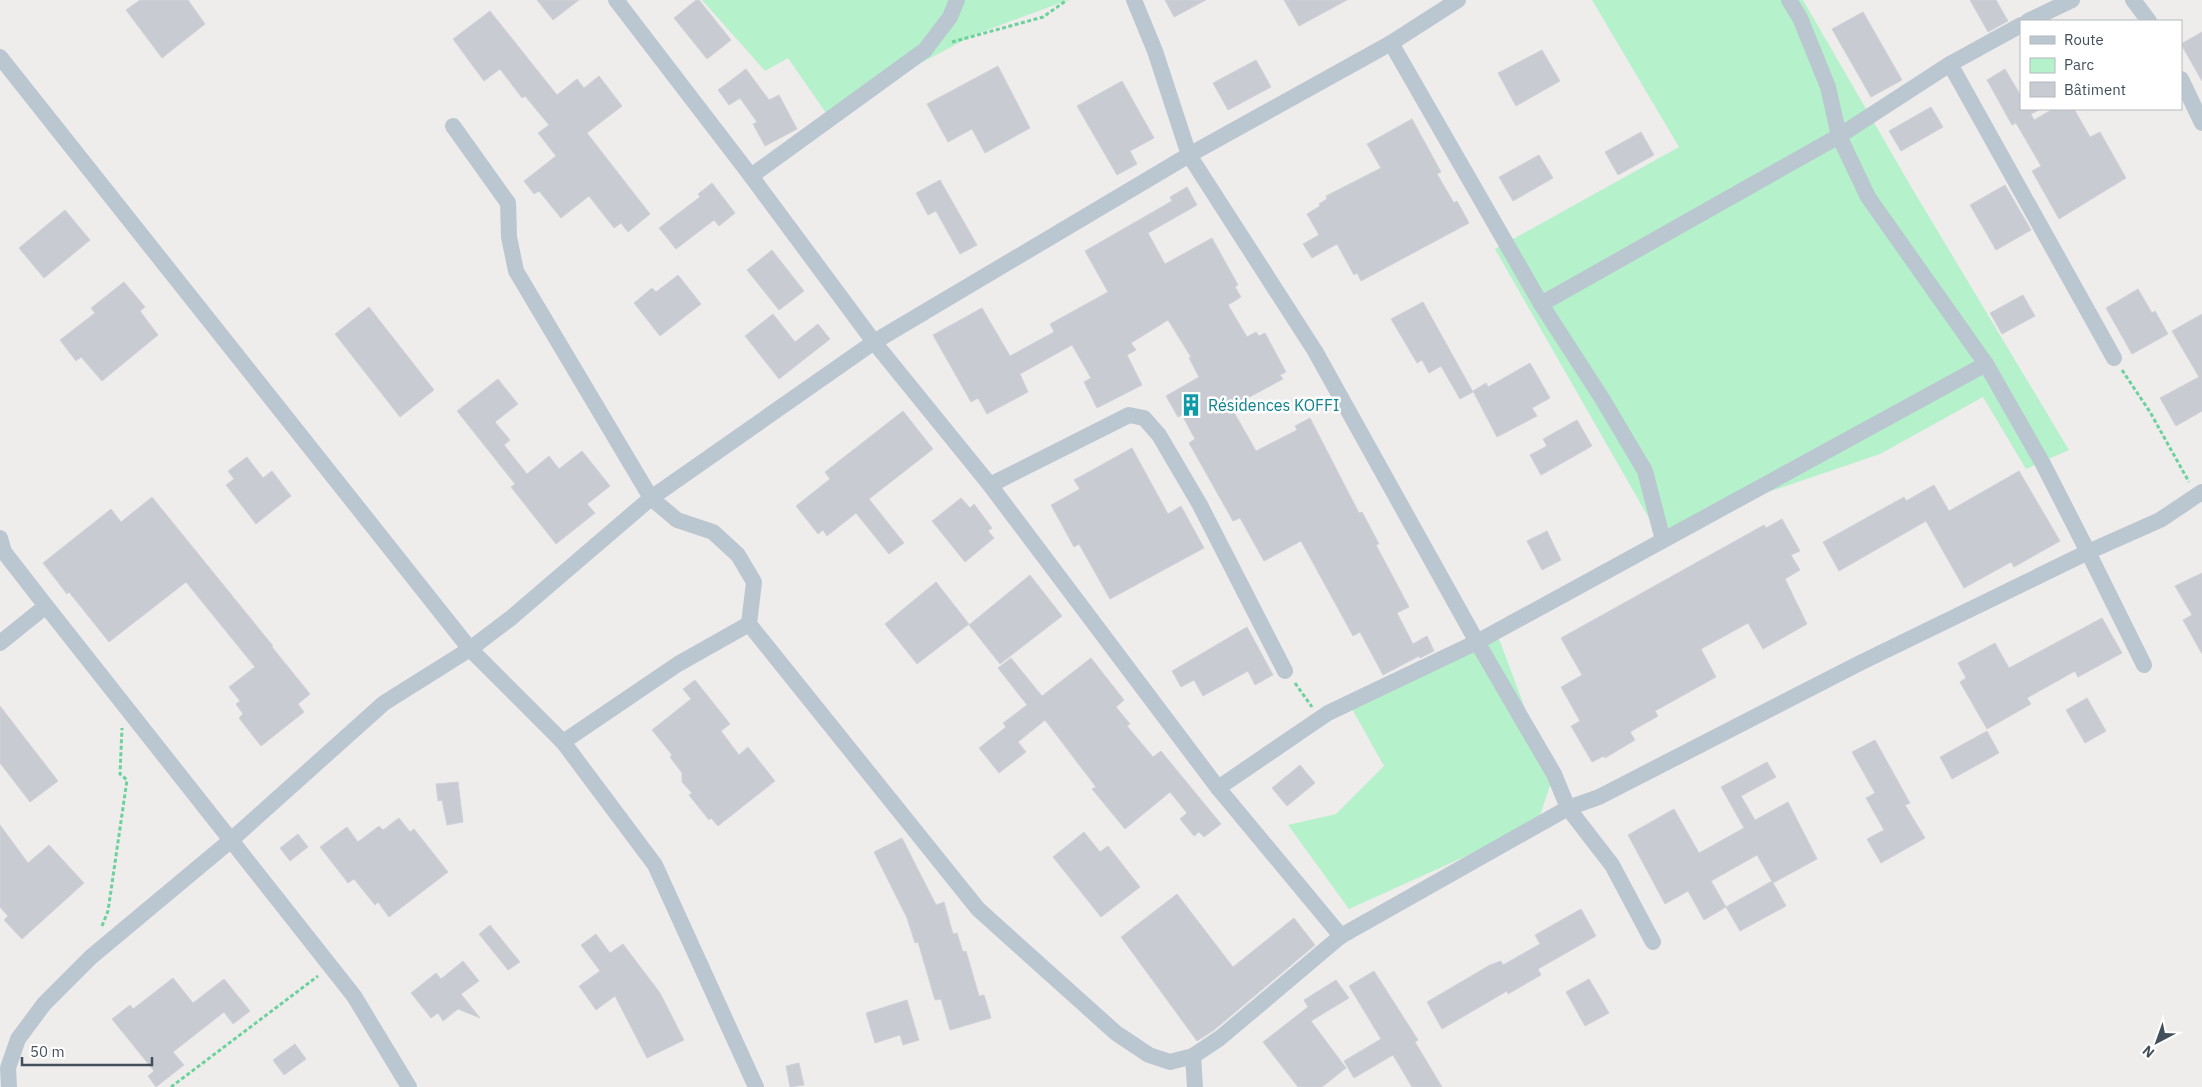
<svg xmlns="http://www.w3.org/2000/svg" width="2202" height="1087" font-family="'IBM Plex Sans',sans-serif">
<rect width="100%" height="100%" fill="#efecec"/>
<g fill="#b5f1cb">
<polygon points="702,0 1068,0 974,35 826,113 788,58 765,71"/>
<polygon points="1592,0 1803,0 1913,190 2069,450 2026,469 1983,397 1880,454 1739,502 1662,541 1495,249 1679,147"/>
<polygon points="1496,631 1552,780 1537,824 1349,909 1288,825 1336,814 1384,766 1352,709"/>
</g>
<g fill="#c8cbd1" stroke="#cfd2d8">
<polygon points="140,0 188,0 205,24 162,58 126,10"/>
<polygon points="537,0 579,0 553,20"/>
<polygon points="696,0 699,0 731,40 707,59 674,18"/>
<polygon points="1165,0 1206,0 1174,17"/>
<polygon points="1284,0 1347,0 1299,26"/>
<polygon points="1970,0 1996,0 2008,21 1988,32"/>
<polygon points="490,11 557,95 577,79 584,88 599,76 622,106 587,133 650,214 628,232 621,223 614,228 589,196 561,218 539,191 534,194 524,181 556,156 538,133 549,125 525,96 522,98 500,69 484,81 453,39"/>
<polygon points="1863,12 1902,80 1871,97 1832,29"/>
<polygon points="2202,32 2202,81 2181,44"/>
<polygon points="1542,50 1560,81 1516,106 1498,73"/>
<polygon points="1256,60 1271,87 1228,110 1213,83"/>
<polygon points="998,66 1030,128 985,153 972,129 948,142 927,104"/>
<polygon points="746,69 769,100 779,95 797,129 765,146 753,124 757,122 740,98 729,105 718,90"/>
<polygon points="2005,69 2021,96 2021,109 2041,109 2031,114 2034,120 2053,109 2074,109 2090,137 2100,132 2126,178 2059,219 2032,171 2041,166 2016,123 2012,125 1987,80"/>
<polygon points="1122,81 1154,138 1130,151 1137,164 1117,175 1077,106"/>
<polygon points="1931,107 1943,127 1901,151 1889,131"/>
<polygon points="1412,119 1441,172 1437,174 1454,203 1457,201 1469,223 1361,281 1357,273 1354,275 1337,244 1312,258 1303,244 1319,235 1307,214 1320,206 1319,204 1327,199 1326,196 1381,168 1367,144"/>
<polygon points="1641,132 1654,155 1618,175 1605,152"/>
<polygon points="1539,155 1553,178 1513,201 1499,177"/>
<polygon points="940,180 977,245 960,254 936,211 928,215 916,193"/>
<polygon points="712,183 735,213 719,226 714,220 676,249 659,228 700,197 698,194"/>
<polygon points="2005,185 2031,230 1996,250 1970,205"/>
<polygon points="1187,187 1197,205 1148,233 1165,264 1212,238 1238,285 1235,287 1241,297 1228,305 1247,337 1256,332 1259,336 1265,333 1286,372 1280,375 1283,379 1231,407 1256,451 1297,430 1295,426 1310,418 1359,513 1362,512 1379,544 1376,545 1409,607 1397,613 1413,644 1427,636 1434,651 1420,658 1419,656 1383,675 1360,632 1353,636 1301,541 1264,561 1240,518 1233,521 1189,443 1195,439 1182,415 1178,417 1166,396 1199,377 1189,358 1191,357 1168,320 1131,343 1136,350 1127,355 1142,385 1097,408 1084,382 1091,378 1072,345 1020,374 1028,392 987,414 978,398 971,402 933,335 982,308 1010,356 1054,332 1050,324 1108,292 1085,251 1172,201 1170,197"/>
<polygon points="65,210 90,240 44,278 19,248"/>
<polygon points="772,250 804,291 779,310 747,270"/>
<polygon points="678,275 701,304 660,336 634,303 652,288 656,292"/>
<polygon points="124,282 145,307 140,311 158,335 102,381 81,357 76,361 60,340 95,313 91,308"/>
<polygon points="2138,289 2152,313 2155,311 2168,334 2132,354 2106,308"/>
<polygon points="2023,295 2035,316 2002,334 1990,313"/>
<polygon points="1423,302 1473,392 1460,399 1441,366 1429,373 1422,360 1417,363 1391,319"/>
<polygon points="369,307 434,390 400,417 335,334"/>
<polygon points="773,314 795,342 818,324 830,339 779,379 745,336"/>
<polygon points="2202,314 2202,411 2176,426 2160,398 2199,377 2172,331"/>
<polygon points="1530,363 1550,398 1532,408 1537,416 1497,437 1473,391 1486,383 1488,387"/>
<polygon points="498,379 518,404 495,422 510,440 504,445 527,474 549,456 559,469 582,451 610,486 587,504 595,513 556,544 511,487 515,484 457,411"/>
<polygon points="903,411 933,449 869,499 904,543 889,554 856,513 827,536 823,530 818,534 796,506 830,479 825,472"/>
<polygon points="1577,420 1592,446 1541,475 1530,455 1547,446 1543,439"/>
<polygon points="1132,448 1168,514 1181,506 1204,548 1110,599 1079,544 1074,547 1051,505 1080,489 1074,480"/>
<polygon points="247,457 263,478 272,471 291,496 256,524 226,485 234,479 228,471"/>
<polygon points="2019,471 2060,541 2014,567 2011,562 1964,588 1926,521 1839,571 1823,542 1904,497 1906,501 1934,485 1949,511"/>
<polygon points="152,497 273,646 272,647 310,694 298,704 304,712 261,746 239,718 243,714 236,704 240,701 229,687 255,667 186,582 109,642 69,592 67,594 43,563 111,509 121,522"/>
<polygon points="961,498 970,508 974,504 992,528 988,531 994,538 965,562 932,521"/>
<polygon points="1782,519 1800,551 1791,555 1800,570 1785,579 1807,624 1763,649 1748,623 1701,649 1716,677 1655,711 1658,716 1630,732 1635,740 1605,758 1604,756 1592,762 1571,726 1580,721 1561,687 1582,675 1561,638 1764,525 1766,528"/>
<polygon points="1547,531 1561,560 1542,570 1527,541"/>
<polygon points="2202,573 2202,654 2183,620 2192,615 2175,586"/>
<polygon points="1030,575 1062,616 1000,664 969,625"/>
<polygon points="936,582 969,624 917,664 885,624"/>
<polygon points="2102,618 2122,653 2078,677 2075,671 2027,698 2031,704 1987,729 1960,682 1966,678 1958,663 1995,643 2009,668"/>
<polygon points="1247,627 1273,675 1255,685 1248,671 1203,696 1194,680 1181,687 1172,671"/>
<polygon points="1011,658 1042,696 1091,658 1124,700 1116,707 1130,724 1127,726 1153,757 1161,751 1221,824 1204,837 1199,832 1194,836 1180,819 1187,813 1170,792 1125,829 1092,789 1096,787 1045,720 1018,742 1026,752 999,773 979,748 1006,727 1003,723 1027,705 998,668"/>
<polygon points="695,680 730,724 721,731 739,755 748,747 775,781 718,826 711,818 709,820 689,795 692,793 682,782 682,773 670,757 672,755 652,730 691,699 683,689"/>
<polygon points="2087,698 2106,731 2085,743 2066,710"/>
<polygon points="0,706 58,781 30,802 0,763"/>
<polygon points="1987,731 1999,753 1952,779 1940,757"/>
<polygon points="1875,740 1910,803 1905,805 1925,838 1881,863 1867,839 1884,830 1866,798 1875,793 1852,752"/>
<polygon points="1767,762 1776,777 1741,796 1755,820 1788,802 1817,859 1773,883 1757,855 1711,881 1726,907 1704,920 1688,891 1665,904 1628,835 1674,809 1699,853 1744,828 1721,787"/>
<polygon points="1300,765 1315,783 1287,806 1272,788"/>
<polygon points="458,782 463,822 447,825 442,800 438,801 436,784"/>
<polygon points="399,818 410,832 414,829 448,872 389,917 378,902 375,905 354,879 348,883 320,847 347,827 358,842 379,826 383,830"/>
<polygon points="0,825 28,863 49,845 84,883 22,939 4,920 8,916 0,907"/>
<polygon points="1084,832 1100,852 1108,846 1140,887 1101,917 1053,857"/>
<polygon points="298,834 308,847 290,861 280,848"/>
<polygon points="902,838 936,905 944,902 953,934 957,933 963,952 966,951 979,996 984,995 991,1018 950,1030 941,999 935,1000 918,942 915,943 907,918 874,852"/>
<polygon points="1772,881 1786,906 1740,931 1726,907"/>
<polygon points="1177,894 1233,967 1294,918 1315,945 1214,1030 1197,1041 1121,937"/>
<polygon points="1581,909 1596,936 1538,969 1541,975 1508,994 1507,991 1442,1029 1427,1002 1490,965 1501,961 1503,965 1540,944 1535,935"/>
<polygon points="490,925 520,962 508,970 479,934"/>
<polygon points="596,934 610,953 623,944 660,993 684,1040 647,1058 615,996 596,1010 579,986 600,971 581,945"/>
<polygon points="463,961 479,981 461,994 480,1018 458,1009 443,1021 438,1013 431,1018 411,993 436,973 441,979"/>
<polygon points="1374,971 1418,1040 1415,1042 1442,1087 1412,1087 1393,1055 1354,1078 1344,1061 1381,1039 1349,986"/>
<polygon points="173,978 193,1003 224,979 250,1011 233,1024 224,1012 173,1052 184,1065 156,1087 148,1076 154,1071 112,1019 130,1005 133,1009"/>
<polygon points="1589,979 1609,1013 1585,1026 1566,992"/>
<polygon points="1336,980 1349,998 1311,1021 1346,1068 1322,1087 1298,1087 1263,1042 1308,1007 1304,1000"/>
<polygon points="907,1000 919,1040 903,1045 900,1035 875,1043 866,1013"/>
<polygon points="295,1044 306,1059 284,1075 273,1060"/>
<polygon points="799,1063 804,1085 790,1087 786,1066"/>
</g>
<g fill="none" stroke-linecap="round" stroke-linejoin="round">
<g stroke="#6bd29c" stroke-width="3" stroke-dasharray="4 2.5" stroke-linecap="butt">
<polyline points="952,42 1043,17 1067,0"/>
<polyline points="2122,370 2150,412 2189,482"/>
<polyline points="1295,683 1312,707"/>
<polyline points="102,926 108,911 127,780 120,774 122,728"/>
<polyline points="171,1087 318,976"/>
</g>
<g stroke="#bbc7d0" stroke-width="16">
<polyline points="616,0 751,176 874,342 990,485 1218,788 1341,936"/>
<polyline points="1134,0 1155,51 1189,155 1315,351 1477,642 1328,713 1218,788"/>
<polyline points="2133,0 2149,21"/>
<polyline points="2028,21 2072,0"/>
<polyline points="1391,43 1541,304 1603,400 1645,471 1663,540"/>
<polyline points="0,57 470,649 563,742 655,865 756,1087"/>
<polyline points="1950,64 2114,358"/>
<polyline points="2181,79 2202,123"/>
<polyline points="453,126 508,203 509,237 516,271 651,498 677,520 713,532 738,555 754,582 749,624 978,909 1116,1033 1149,1055 1170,1062 1193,1056 1220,1038 1341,936 1568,808 1599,797 1860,663 2088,552 2144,665"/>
<polyline points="751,176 925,50 950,17 957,0"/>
<polyline points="1541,304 1839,136 1950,64 2021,25"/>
<polyline points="1986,364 2043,464 2088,552 2160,520 2202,492"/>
<polyline points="990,485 1129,415 1144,418 1159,435 1200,505 1285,671"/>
<polyline points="0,538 4,552 46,606 354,996 409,1087"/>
<polyline points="0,643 46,606"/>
<polyline points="563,742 678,664 749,624"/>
<polyline points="1653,942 1612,865 1568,808 1554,774 1477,642 1986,364 1868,197 1839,136 1828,87 1800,18 1789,0"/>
<polyline points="1193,1056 1195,1087"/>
<polyline points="9,1087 8,1068 18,1039 44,1004 91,957 230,841 384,703 470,649 511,618 651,498 874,342 1189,155 1391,43 1458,0"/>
</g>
</g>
<defs>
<symbol id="building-bare" viewBox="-9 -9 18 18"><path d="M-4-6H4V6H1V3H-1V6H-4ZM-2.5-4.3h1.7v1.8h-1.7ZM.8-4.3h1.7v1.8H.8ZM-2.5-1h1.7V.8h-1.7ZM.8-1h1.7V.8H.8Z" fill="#0f9aa8" stroke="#fff" stroke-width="2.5" paint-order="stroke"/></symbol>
</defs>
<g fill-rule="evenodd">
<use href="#building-bare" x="1175" y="389" width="32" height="32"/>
</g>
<g text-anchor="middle" stroke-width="5" stroke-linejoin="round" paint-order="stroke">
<g font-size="16" fill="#0d838f" stroke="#fff" text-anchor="start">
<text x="1208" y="411">Résidences KOFFI</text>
</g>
</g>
<rect x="2020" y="20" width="162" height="90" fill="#ffffff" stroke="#b4b9bd"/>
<rect x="2030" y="36" width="25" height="8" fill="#bbc7d0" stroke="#b4b9bd"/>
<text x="2064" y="45" font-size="15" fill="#43505b">Route</text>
<rect x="2030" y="58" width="25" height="15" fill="#b5f1cb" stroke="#b4b9bd"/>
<text x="2064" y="70" font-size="15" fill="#43505b">Parc</text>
<rect x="2030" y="82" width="25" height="15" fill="#c8cbd1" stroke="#b4b9bd"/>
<text x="2064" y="95" font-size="15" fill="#43505b">Bâtiment</text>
<g transform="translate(2157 1042) rotate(221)" stroke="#ffffff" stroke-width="4" paint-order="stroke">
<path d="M0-4L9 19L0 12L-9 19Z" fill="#43505b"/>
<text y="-8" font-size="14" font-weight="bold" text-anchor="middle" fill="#43505b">N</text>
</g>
<path d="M22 1057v8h130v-8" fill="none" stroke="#43505b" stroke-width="2.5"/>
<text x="30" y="1057" font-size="15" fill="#43505b" stroke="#ffffff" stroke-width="4" paint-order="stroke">50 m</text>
</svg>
